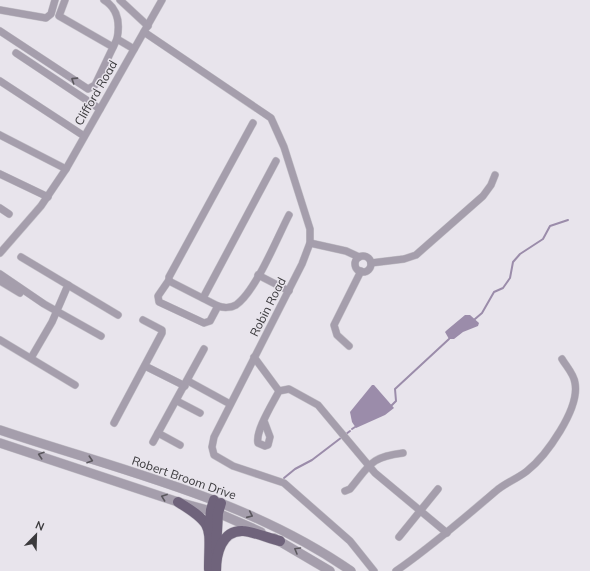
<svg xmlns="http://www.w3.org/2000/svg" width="590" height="571" font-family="Mulish,sans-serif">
<rect width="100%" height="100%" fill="#e8e4ec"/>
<g fill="#9b8caa">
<polygon points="465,315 470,315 479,323 478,326 463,332 454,339 449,339 445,332 447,330"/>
<polygon points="372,385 374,385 394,408 385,415 356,428 352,422 350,412"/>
</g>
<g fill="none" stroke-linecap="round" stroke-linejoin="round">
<g stroke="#9b8caa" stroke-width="2">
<polyline points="475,319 482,313 494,292 503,288 510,278 513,262 520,254 543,239 550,226 568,220"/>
<polyline points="391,406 396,401 395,389 449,339"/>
<polyline points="352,429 355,427"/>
<polyline points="284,478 295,469 312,460 350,431"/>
</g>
<defs>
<g id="minor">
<polyline points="65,0 59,16 113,47"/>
<path d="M104,0C119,9 120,24 117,39L134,49"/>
<polyline points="120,0 148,26"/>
<polyline points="0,10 46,18 51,14 55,0"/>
<polyline points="0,31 88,89 95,85 117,39"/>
<polyline points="144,32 271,118 284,147 310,229 310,243 302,264 214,437 212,447 214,455 233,466 284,483 350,541 374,571"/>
<polyline points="16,53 100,109"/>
<polyline points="0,81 84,136"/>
<path d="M253,123L169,277V281L218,306C223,308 231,308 236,305C256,291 277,238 289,215"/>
<polyline points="0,135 66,169"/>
<polyline points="0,174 48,197"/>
<polyline points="0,208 9,214"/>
<polyline points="310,243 346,251 359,257"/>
<polyline points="0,253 41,206 66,169 162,0"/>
<circle cx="363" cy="264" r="8"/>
<polyline points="21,257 118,315"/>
<polyline points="371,263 404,259 416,255 483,196 491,185 495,175"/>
<polyline points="0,274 44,304 101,336"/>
<polyline points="258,275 289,291"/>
<polyline points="169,280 158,296 159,302 204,323 210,321 218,306"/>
<polyline points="0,281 20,293"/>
<polyline points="203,298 276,161"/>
<polyline points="0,340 75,385"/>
<polyline points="349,346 337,335 334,325 361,271"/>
<polyline points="254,357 279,391"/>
<polyline points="31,358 52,322 68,285"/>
<polyline points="145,366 185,386"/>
<polyline points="188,381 230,404"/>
<polyline points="177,401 200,413"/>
<path d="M264,421L270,437L268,445L265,446L258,443C255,431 273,403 279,391L289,389L318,405L375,473L447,533"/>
<polyline points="114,423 162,333 162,330 143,320"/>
<polyline points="158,433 180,445"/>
<polyline points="153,442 204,349"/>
<path d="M345,491L350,489C370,465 370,457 403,453"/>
<polyline points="399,537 438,489"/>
<path d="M396,571C431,547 463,519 496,491C505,483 517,479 527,471C546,456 580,409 575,383C574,374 566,366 562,359"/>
</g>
<g id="tertiary">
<path d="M0,430C119,470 246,498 351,571"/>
<polyline points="0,443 178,502 218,513 261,532"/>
<polyline points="274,538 330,571"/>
</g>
<g id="primary">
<path d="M178,502C216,525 209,527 209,569"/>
<polyline points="209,530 211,510 214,500"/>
<polyline points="216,550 218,513 221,503"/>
<path d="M216,571C216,555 221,530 243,531C252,531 270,539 280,541"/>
</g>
</defs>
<use href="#minor" stroke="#c5c2c9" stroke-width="8"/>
<use href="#tertiary" stroke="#c5c2c9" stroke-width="10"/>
<use href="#primary" stroke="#c5c2c9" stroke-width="11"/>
<use href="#minor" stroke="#a59eac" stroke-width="7"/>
<use href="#tertiary" stroke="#a59eac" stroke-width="9"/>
<use href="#primary" stroke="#6f637b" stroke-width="10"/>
</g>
<defs><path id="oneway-chevron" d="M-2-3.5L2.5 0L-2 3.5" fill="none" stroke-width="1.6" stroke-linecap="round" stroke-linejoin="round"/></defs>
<g stroke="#5b585e">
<use href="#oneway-chevron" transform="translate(74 80) rotate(-147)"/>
<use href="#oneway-chevron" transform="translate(41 455) rotate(-162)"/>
<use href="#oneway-chevron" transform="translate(90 460) rotate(18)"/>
<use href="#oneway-chevron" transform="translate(164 497) rotate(-160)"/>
<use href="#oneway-chevron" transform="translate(250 515) rotate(24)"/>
<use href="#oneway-chevron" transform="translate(297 550) rotate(-150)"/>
</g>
<g text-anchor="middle" stroke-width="3" stroke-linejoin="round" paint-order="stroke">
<g font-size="12" fill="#3b3a3d" stroke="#e8e4ec">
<text transform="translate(96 93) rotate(-60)" y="4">Clifford Road</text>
<text transform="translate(268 307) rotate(-63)" y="4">Robin Road</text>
<text transform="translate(184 478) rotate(19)" y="4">Robert Broom Drive</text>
</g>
</g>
<g transform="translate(36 535) rotate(23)" stroke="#e8e4ec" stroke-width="3" paint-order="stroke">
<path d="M0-3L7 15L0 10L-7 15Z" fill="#3b3a3d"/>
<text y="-6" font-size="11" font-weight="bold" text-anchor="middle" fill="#3b3a3d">N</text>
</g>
</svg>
